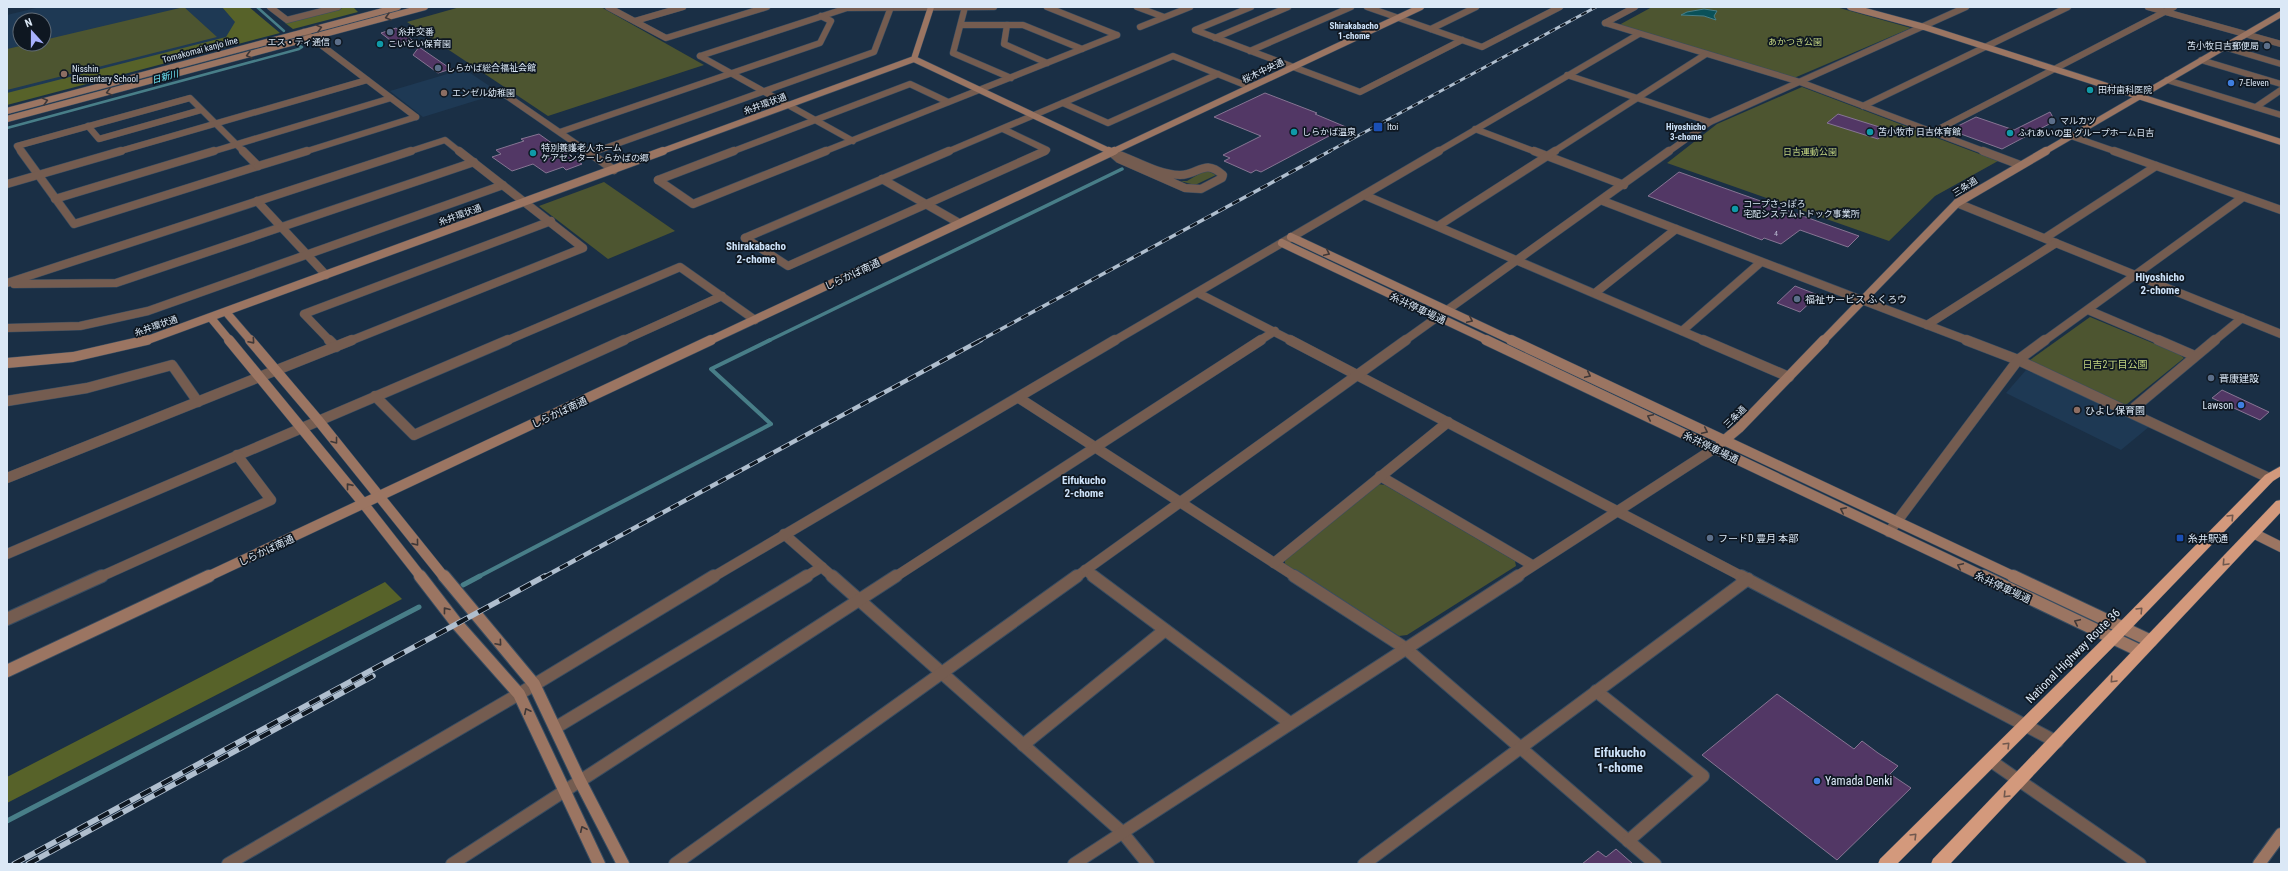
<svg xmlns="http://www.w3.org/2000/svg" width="2288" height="871" font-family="'Roboto Condensed','Noto Sans JP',sans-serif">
<rect width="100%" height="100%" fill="#1a2f45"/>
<g fill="#1e3954" fill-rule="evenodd">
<path d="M40,7H242L273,34L7,103V15ZM20,20H44V44H20Z"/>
<polygon points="464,69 497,91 494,95 423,117 390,91"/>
<polygon points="2026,370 2057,383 2150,426 2121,450 2006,393"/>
</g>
<g fill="#4d5530">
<polygon points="184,7 217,37 7,90 7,49 29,44 44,44 44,40"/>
<polygon points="460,7 601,7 704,65 548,116 407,22"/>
<polygon points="1652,7 1836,7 1911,28 1794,78 1619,25"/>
<polygon points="1802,87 1998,161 1935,196 1889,241 1667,163 1717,124"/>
<polygon points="1206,170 1216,175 1195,185 1180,181 1187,181"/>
<polygon points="604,182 675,231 608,259 539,206"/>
<polygon points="2090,317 2179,354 2184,358 2127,404 2120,404 2030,360"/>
<polygon points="1378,484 1385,485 1515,561 1516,566 1407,635 1399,636 1285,565 1285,560"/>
</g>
<g fill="#576229">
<polygon points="222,7 249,7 280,33 7,105 7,93 226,37 235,22"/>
<polygon points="346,7 359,7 354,8 358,12 293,29 285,23"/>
<polygon points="385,582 402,599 7,803 7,777"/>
</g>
<polygon fill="#095159" stroke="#487e88" points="1704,9 1717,11 1714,16 1716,20 1704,16 1681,15 1687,12"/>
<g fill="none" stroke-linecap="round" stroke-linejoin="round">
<g stroke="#487e88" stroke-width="2.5">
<polyline points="257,7 284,31"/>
<polyline points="7,128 299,49 302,47 300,46"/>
</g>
<polyline stroke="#487e88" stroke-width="3.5" points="768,341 1122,169"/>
<polyline stroke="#487e88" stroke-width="4" points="478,577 771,424 711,369 770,340"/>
<g stroke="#487e88" stroke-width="5">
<polyline points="463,585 480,576"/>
<polyline points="7,821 419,607"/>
</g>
</g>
<g fill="#523765" stroke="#867593">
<polygon points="396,28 412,40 395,44 381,33"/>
<polygon points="419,47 451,69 438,73 413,55"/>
<polygon points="1265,93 1317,113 1315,114 1346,127 1261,172 1256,170 1251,173 1224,161 1230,158 1223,155 1261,136 1214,117"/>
<polygon points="2050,112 2055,121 2002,149 1950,130 1976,117 2014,130"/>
<polygon points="1838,114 1889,130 1878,139 1827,123"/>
<polygon points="539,134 560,149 582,164 566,170 563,167 546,173 533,164 512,171 492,157 501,154 496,150 524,141 521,139"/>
<polygon points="1679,172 1859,236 1848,247 1800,230 1781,244 1764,238 1762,240 1648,196"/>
<polygon points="1795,286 1818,295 1800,312 1777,303"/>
<polygon points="2222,390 2269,412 2260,420 2212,398"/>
<polygon points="1777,694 1854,749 1862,741 1878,753 1898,766 1890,774 1911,788 1837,860 1702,755"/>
<polygon points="1616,849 1633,864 1582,864 1598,851 1606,857"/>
</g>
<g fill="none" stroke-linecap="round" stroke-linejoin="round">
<defs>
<g id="street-far3">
<polyline points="270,7 287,20 338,7"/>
<polyline points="608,7 666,38 767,7"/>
<polyline points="965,7 953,53 1011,78"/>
<polyline points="1047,7 1117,35"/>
<polyline points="1137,7 1164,17"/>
<polyline points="1251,7 1195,30 1360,92 1462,40"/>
<polyline points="1367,7 1482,47 1560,7"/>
<polyline points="2148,7 2281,44"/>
<polyline points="635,21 683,7"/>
<polyline points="1605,23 1800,82 1986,152"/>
<polyline points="1605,23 1635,7"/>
<polyline points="962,25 1023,25 1082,49"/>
<polyline points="1007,25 1004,44 1047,63"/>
<polyline points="1140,27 1190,7"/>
<polyline points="1431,29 1476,7"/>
<polyline points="304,32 416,117"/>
<polyline points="1215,38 1288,7"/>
<polyline points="2224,47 2281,64"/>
<polyline points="1250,51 1351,7"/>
<polyline points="700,56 847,8 994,7"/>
<polyline points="700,56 853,141"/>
<polyline points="2201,60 2281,84"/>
<polyline points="1567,75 1710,122"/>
<polyline points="2167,80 2281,115"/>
<polyline points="504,94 588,152"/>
<polyline points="1063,103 1108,123 1218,74"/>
<polyline points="1863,106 2068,7"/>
<polyline points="2256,107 2281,90"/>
<polyline points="88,126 99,139 201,110"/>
<polyline points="1003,129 1047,150 1042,152"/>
<polyline points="1475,129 1536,152"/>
<polyline points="560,132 820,43 831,21 821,16"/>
<polyline points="1933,132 2174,7"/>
<polyline points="2071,136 2117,152"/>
<polyline points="21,152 17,146 190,98 244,152"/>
<polyline points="117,152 367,80"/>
<polyline points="211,152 391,98"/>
<polyline points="304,152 416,117"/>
<polyline points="408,152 445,140 460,152"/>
<polyline points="594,152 874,52 891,7"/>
<polyline points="731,152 910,84 948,102"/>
<polyline points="823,152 1117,35"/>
<polyline points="947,152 1173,56 1250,87"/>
<polyline points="1437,152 1639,34"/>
<polyline points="1553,152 1706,54"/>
<polyline points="1668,152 1710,122 1966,7"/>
</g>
<g id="street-far2">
<polyline points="21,151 74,224 258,166"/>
<polyline points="243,151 258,166"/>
<polyline points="587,151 614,170"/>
<polyline points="1534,151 1624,185"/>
<polyline points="1983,151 2020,165"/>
<polyline points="2114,151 2281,210"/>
<path d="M1111,152C1134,159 1155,174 1180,175C1199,175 1204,158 1223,175L1222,178L1201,189L1185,188L1119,159Z"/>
<polyline points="591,153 596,151"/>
<polyline points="258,166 307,151"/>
<polyline points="882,179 959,223"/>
<polyline points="658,180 693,204 826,151"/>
<polyline points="658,180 734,151"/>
<polyline points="7,184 121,151"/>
<polyline points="1364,195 1705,341"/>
<polyline points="55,199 214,151"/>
<polyline points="257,201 326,275"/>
<polyline points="1603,201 1969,341"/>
<polyline points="1957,203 2281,334"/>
<polyline points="1438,226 1555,151"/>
<polyline points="745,238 949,151"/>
<polyline points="745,238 788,266 1045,151"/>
<polyline points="2045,238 2156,166"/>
<polyline points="7,283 411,151"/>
<polyline points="14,284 116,283 474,162"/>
<polyline points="1198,293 1292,341"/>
<polyline points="1595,293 1676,229"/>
<polyline points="2088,310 2161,341"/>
<polyline points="1927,325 2056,243"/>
<polyline points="7,328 80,326 148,311 503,185"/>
<polyline points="1682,331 1761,262"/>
<polyline points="330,341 304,314 551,221"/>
<polyline points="350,341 583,248 459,151"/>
<polyline points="506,341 680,267 755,320"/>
<polyline points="622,341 722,296"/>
<polyline points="1114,341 1439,151"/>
<polyline points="1259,341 1275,331"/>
<polyline points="1404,341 1669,151"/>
<polyline points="2044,341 2243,197"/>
<polyline points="2214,341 2242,318"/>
</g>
<g id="street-far1">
<polyline points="329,340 336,347"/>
<polyline points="1290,340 1743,577"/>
<polyline points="1703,340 1789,377"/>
<polyline points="1966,340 2018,360 2269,478"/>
<polyline points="2158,340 2195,356"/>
<polyline points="375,396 414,435 624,340"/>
<polyline points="1019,398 1296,577"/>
<polyline points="7,401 87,388 172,365 198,402"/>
<polyline points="2129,412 2215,340"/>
<polyline points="1380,476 1532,565"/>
<polyline points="7,478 352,340"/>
<polyline points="1889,532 2018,360 2045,340"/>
<polyline points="784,534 833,577"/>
<polyline points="7,554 508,340"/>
<polyline points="1274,563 1448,422"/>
<polyline points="1085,570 1095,577"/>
<polyline points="100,577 271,500 237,455"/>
<polyline points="713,577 1115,340"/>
<polyline points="805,577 822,567"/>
<polyline points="895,577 1261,340"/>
<polyline points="1076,577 1406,340"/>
<polyline points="1516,577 1715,448"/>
</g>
<g id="street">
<polyline points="832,576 1122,832 1148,864"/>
<polyline points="1093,576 1290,723"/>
<polyline points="1294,576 1405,648 1655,864"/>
<polyline points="1741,576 2057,742"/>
<polyline points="7,619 102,576"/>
<polyline points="1596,691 1703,776 1628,841"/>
<polyline points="555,728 807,576"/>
<polyline points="1023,745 1165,630"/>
<polyline points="1991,761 2140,864"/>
<polyline points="228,864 519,694 714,576"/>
<polyline points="452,864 896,576"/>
<polyline points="675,864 1077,576"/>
<polyline points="1074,864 1518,576"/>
<polyline points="1364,864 1748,579"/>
</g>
<g id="secondary-far3">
<polyline points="1850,7 1924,27 2281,142"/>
<polyline points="914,59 1111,152"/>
<polyline points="7,111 398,7"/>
<polyline points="7,119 425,7"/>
<polyline points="660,152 914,59 931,7"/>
<polyline points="1112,152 1421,7"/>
<polyline points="2044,152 2281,14"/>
</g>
<g id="secondary-far2">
<polyline points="1109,151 1111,152"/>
<polyline points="1291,237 1513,341"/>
<polyline points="1282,243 1489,341"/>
<polyline points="226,312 251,341"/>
<polyline points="211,318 230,341"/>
<polyline points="145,341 663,151"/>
<polyline points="709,341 1114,151"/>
<polyline points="1823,341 1957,203 2046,151"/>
</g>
<g id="secondary-far1">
<polyline points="229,340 363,503 421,577"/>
<polyline points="250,340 318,420 444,577"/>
<polyline points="1486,340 1985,577"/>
<polyline points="1511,340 2015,577"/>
<polyline points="7,363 73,357 147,340"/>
<polyline points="1721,443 1739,428 1824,340"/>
<polyline points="2253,533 2281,547"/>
<polyline points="207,577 711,340"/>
</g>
<g id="secondary">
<polyline points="420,576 457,624 519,694 599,864"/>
<polyline points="444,576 534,684 580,781 623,864"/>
<polyline points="1983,576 2140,651"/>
<polyline points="2013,576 2151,641"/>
<polyline points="7,671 209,576"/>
<polyline points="2259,864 2281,834"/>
</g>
<g id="highway">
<polygon points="2281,466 2281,476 2273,481 2118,642 1897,864 1878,864 1880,859 2108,634 2265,475"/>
<polygon points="2281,500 2281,512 1950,864 1931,864 1933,859 2276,501"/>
</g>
</defs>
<use href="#street-far3" stroke="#394d61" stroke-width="7"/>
<use href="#street-far2" stroke="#394d61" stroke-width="9"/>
<use href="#street-far1" stroke="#394d61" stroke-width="11"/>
<use href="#street" stroke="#394d61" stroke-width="14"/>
<use href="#secondary-far3" stroke="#394d61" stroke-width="7"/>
<use href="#secondary-far2" stroke="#394d61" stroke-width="9"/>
<use href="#secondary-far1" stroke="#394d61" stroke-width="11"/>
<use href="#secondary" stroke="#394d61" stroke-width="14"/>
<use href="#highway" stroke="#394d61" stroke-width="1"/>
<use href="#street-far3" stroke="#745c50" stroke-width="6"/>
<use href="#street-far2" stroke="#745c50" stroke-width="8"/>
<use href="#street-far1" stroke="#745c50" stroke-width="10"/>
<use href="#street" stroke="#745c50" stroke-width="12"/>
<use href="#secondary-far3" stroke="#9b7562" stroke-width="6"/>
<use href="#secondary-far2" stroke="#9b7562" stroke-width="8"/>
<use href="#secondary-far1" stroke="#9b7562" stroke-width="10"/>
<use href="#secondary" stroke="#9b7562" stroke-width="12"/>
<use href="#highway" fill="#d3997c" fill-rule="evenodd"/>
<defs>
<polyline id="rail-far3" points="1328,152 1596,7"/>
<polyline id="rail-far2" points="979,341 1330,151"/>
<polyline id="rail-far1" points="544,577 981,340"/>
<g id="rail">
<polyline points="14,864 545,576"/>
<polyline points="28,864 373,676"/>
</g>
</defs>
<use href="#rail-far3" stroke="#afbece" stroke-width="3"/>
<use href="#rail-far2" stroke="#afbece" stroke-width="3.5"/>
<use href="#rail-far1" stroke="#afbece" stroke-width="4.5"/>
<use href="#rail" stroke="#afbece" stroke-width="5.5"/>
<use href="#rail-far3" stroke="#0e1721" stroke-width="2" stroke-dasharray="6" stroke-linecap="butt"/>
<use href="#rail-far2" stroke="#0e1721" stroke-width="2.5" stroke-dasharray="8" stroke-linecap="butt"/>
<use href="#rail-far1" stroke="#0e1721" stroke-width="3" stroke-dasharray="9" stroke-linecap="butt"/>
<use href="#rail" stroke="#0e1721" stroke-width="4" stroke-dasharray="12" stroke-linecap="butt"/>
</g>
<defs><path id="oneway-chevron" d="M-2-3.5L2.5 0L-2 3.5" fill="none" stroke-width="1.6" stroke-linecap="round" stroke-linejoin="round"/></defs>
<g stroke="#3f3838">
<use href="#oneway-chevron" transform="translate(388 17) rotate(165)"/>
<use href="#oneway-chevron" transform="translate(319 28) rotate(-15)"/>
<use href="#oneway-chevron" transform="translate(249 55) rotate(165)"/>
<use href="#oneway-chevron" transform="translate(109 92) rotate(165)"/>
<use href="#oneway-chevron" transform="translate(45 101) rotate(-15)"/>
<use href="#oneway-chevron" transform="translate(1327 253) rotate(25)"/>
<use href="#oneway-chevron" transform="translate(1470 320) rotate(25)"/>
<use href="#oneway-chevron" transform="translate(252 341) rotate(49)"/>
<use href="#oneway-chevron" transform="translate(1588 375) rotate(25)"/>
<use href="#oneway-chevron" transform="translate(1650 417) rotate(-155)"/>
<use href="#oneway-chevron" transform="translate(1705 431) rotate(25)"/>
<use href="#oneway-chevron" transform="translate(335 441) rotate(52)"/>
<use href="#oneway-chevron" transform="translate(349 486) rotate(-129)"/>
<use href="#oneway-chevron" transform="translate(1843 510) rotate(-154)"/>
<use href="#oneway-chevron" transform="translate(416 543) rotate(51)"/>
<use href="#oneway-chevron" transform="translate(1960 566) rotate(-155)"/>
<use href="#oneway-chevron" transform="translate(446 610) rotate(-128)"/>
<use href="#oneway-chevron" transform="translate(2077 622) rotate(-155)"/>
<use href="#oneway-chevron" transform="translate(499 643) rotate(49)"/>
<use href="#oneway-chevron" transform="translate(527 711) rotate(-116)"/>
<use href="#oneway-chevron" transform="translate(583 829) rotate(-115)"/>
</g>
<g stroke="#70584e">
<use href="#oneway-chevron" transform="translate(2231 517) rotate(-46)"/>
<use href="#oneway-chevron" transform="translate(2225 563) rotate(133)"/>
<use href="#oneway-chevron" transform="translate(2140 610) rotate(-46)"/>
<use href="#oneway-chevron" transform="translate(2113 680) rotate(133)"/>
<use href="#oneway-chevron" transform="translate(2007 745) rotate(-45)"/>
<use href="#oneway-chevron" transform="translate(2006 795) rotate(134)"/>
<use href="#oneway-chevron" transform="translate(1914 836) rotate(-45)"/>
</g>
<g fill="#5c6f8a" stroke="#0e1721" stroke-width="1.5">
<circle cx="390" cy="32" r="4"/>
<circle cx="338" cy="42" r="4"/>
<circle cx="2267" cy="46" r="4"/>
<circle cx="438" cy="68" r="4"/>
<circle cx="2052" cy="121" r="4"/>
<circle cx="1797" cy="299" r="4"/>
<circle cx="2211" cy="378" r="4"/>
<circle cx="1710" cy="538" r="4"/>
</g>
<g fill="#0f9aa8" stroke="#0e1721" stroke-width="1.5">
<circle cx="380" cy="44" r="4"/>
<circle cx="2090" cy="90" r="4"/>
<circle cx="1294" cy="132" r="4"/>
<circle cx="1870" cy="132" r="4"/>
<circle cx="2010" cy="133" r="4"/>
<circle cx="533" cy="153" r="4"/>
<circle cx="1735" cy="209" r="4"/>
</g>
<g fill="#8d6e63" stroke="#0e1721" stroke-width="1.5">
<circle cx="64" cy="74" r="4"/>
<circle cx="444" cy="93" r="4"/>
<circle cx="2077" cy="410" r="4"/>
</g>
<g fill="#3f7fe0" stroke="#0e1721" stroke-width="1.5">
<circle cx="2231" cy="83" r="4"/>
<circle cx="2241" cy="405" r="4"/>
<circle cx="1817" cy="781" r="4"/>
</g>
<g fill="#1a4fb4" stroke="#0e1721" stroke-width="1.5">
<rect x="1373" y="122" width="10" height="10" rx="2"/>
<rect x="2176" y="534" width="8" height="8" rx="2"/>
</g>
<g text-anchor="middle" stroke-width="3.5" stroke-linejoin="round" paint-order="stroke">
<g font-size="8" fill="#b9bcd2">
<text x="1776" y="236">4</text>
</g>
<g font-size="9" font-weight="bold" fill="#cde2f9" stroke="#0e1721">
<text x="1354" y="29">Shirakabacho<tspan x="1354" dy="10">1-chome</tspan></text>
<text x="1686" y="130">Hiyoshicho<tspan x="1686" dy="10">3-chome</tspan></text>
</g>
<g font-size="9" fill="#dbe8f6" stroke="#0e1721" text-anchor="start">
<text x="398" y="35">糸井交番</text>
<text x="330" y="45" text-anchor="end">エス・ティ通信</text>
<text x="388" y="47">こいとい保育園</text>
<text x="2259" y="49" text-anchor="end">苫小牧日吉郵便局</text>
<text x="446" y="71">しらかば総合福祉会館</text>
<text x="72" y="72">Nisshin<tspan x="72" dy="10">Elementary School</tspan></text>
<text x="2239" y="86">7-Eleven</text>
<text x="2098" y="93">田村歯科医院</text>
<text x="452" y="96">エンゼル幼稚園</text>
<text x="2060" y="124">マルカツ</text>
<text x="1387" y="130">Itoi</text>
<text x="1302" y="135">しらかば温泉</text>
<text x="1878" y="135">苫小牧市 日吉体育館</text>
<text x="2018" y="136">ふれあいの里 グループホーム日吉</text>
<text x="541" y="151">特別養護老人ホーム<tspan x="541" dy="10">ケアセンターしらかばの郷</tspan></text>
<text x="1743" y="207">コープさっぽろ<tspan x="1743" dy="10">宅配システムトドック事業所</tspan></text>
</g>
<g font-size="9" fill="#c3d580" stroke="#0e1721">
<text x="1795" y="45">あかつき公園</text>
<text x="1810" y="155">日吉運動公園</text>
</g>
<g font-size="9" fill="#dbe8f6" stroke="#0e1721">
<text transform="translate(200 50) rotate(-15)" y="3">Tomakomai kanjo line</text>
<text transform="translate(1263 71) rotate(-25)" y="3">桜木中央通</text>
<text transform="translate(765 104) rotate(-20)" y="3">糸井環状通</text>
<text transform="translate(1965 187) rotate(-33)" y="3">三条通</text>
<text transform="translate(460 215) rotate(-20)" y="3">糸井環状通</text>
<text transform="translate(156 326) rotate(-19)" y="3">糸井環状通</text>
<text transform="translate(1735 417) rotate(-44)" y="3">三条通</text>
</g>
<g font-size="9" font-style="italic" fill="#70eafa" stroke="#0e1721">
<text transform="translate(165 77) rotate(-15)" y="3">日新川</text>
</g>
<g font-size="10" fill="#dbe8f6" stroke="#0e1721">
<text transform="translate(852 274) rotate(-25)" y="4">しらかば南通</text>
<text transform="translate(1418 308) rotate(25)" y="4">糸井停車場通</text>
<text transform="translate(559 412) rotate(-25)" y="4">しらかば南通</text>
<text transform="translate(1711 447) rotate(26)" y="4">糸井停車場通</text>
<text transform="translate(266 550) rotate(-25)" y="4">しらかば南通</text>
<text transform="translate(2003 587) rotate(25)" y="4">糸井停車場通</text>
</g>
<g font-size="10" fill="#dbe8f6" stroke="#0e1721" text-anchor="start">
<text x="1805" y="303">福祉サービス ふくろウ</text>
<text x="2219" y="382">晋康建設</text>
<text x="2233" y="409" text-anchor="end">Lawson</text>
<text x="2085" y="414">ひよし保育園</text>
<text x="1718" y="542">フードD 豊月 本部</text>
<text x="2188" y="542">糸井駅通</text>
</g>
<g font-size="10" fill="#c3d580" stroke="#0e1721">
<text x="2115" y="368">日吉2丁目公園</text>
</g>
<g font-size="11" font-weight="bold" fill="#cde2f9" stroke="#0e1721">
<text x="756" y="250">Shirakabacho<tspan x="756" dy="13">2-chome</tspan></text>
<text x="2160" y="281">Hiyoshicho<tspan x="2160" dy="13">2-chome</tspan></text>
<text x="1084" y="484">Eifukucho<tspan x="1084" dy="13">2-chome</tspan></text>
</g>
<g font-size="12" fill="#dbe8f6" stroke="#0e1721">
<text transform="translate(2073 656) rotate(-45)" y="4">National Highway Route 36</text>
</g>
<g font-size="12" fill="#dbe8f6" stroke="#0e1721" text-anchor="start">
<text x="1825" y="785">Yamada Denki</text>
</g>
<g font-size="13" font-weight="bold" fill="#cde2f9" stroke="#0e1721">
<text x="1620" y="757">Eifukucho<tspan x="1620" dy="15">1-chome</tspan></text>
</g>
</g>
<rect width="2288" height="871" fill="none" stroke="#dbe8f6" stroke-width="16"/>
<g transform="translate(32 32) rotate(339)"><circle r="19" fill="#0e1721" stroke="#606b76"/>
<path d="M0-3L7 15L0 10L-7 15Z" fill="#a7b1fc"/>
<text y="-6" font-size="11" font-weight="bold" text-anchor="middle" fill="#dbe8f6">N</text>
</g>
</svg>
